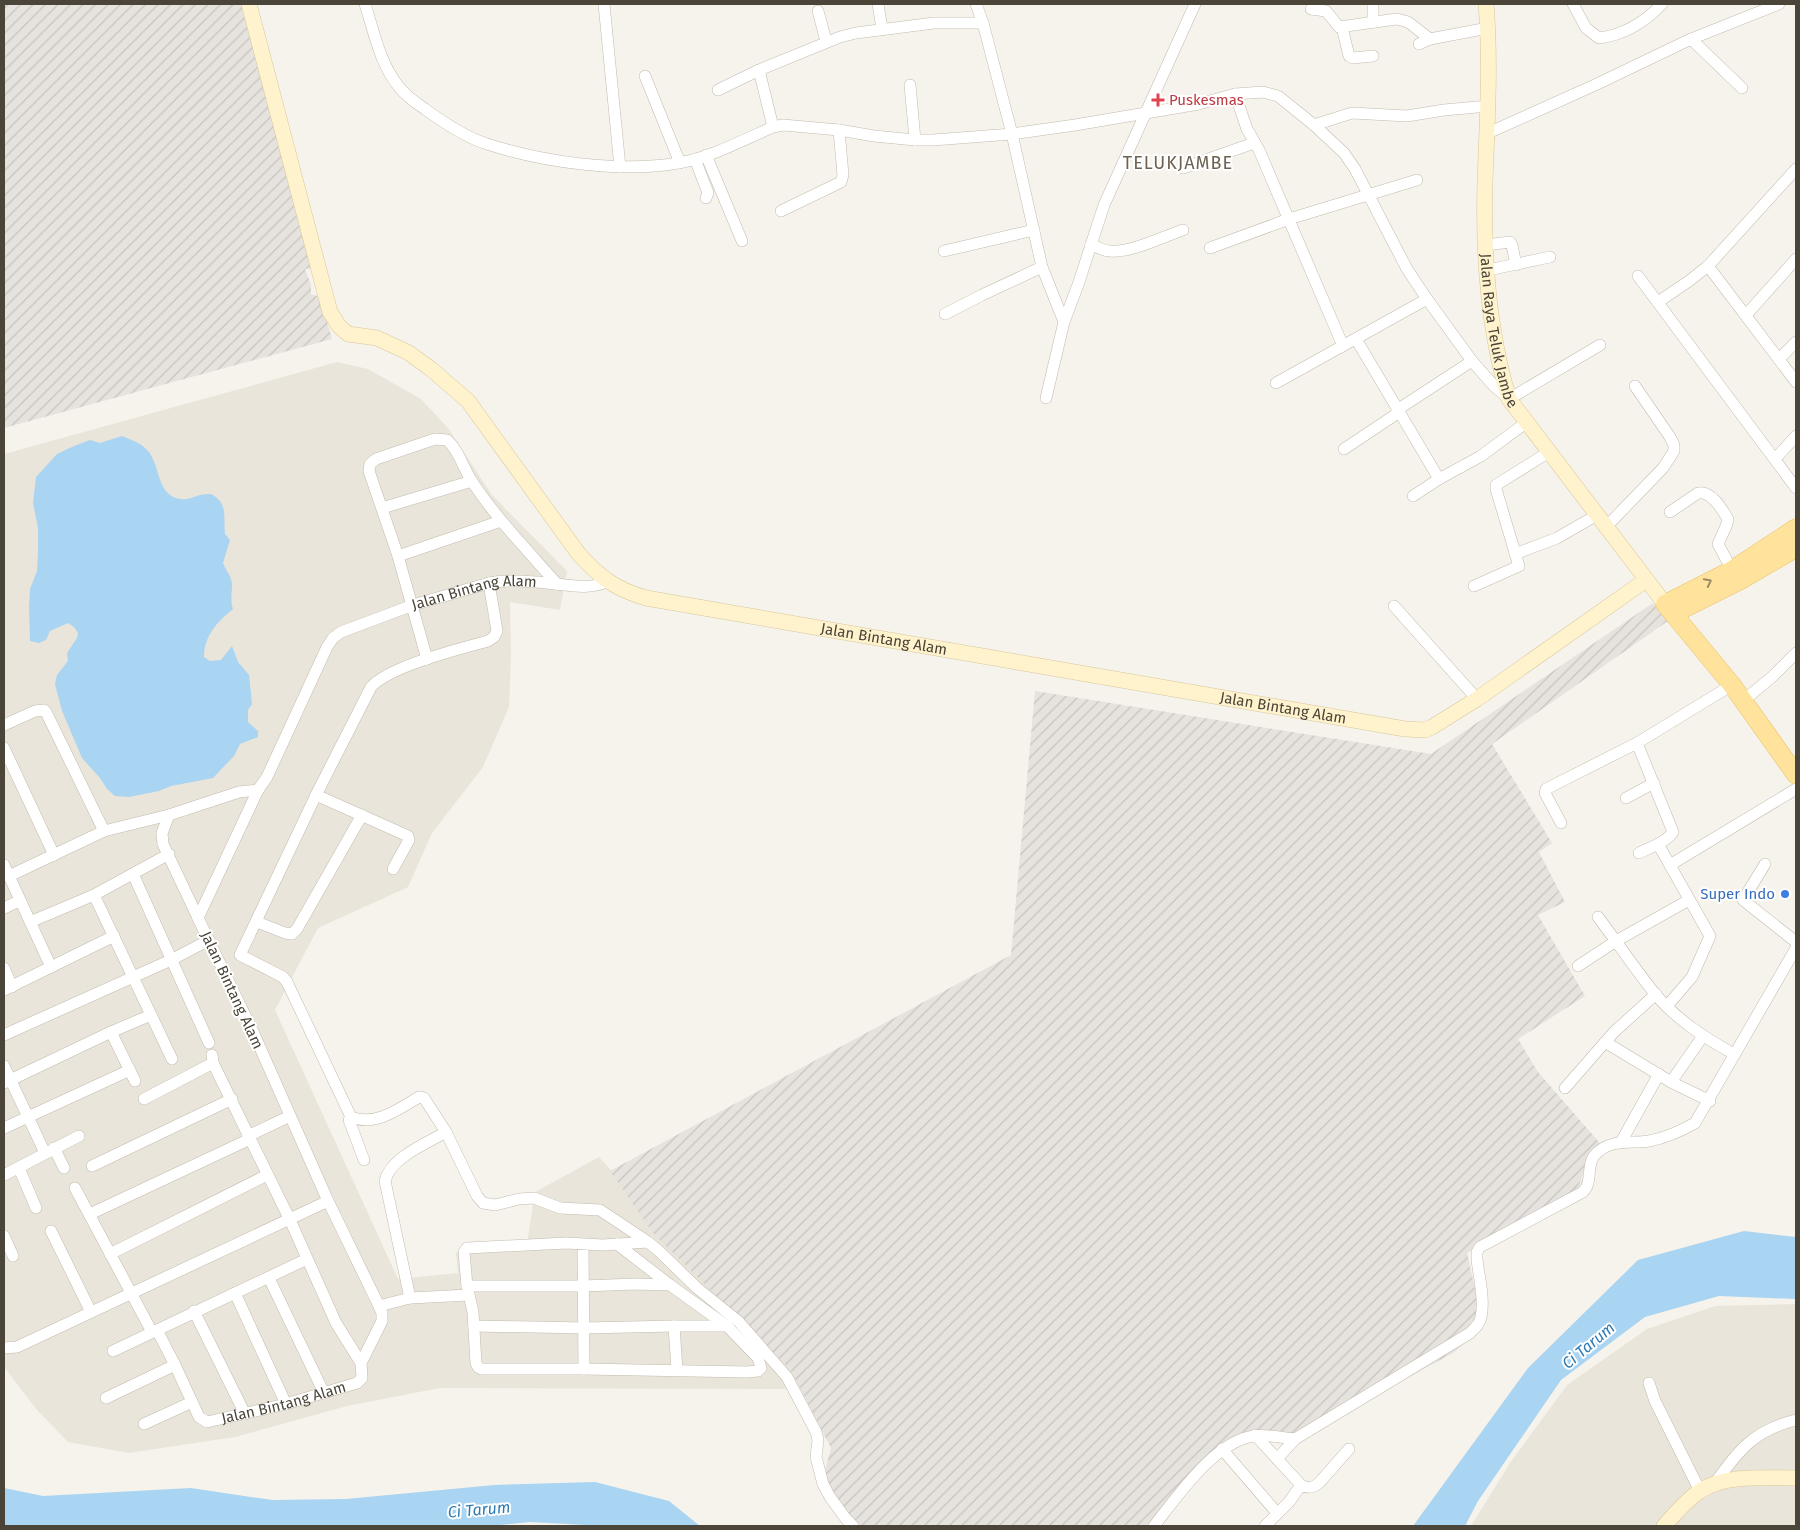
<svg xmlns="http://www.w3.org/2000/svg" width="1800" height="1530" font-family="'Fira Sans',sans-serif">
<defs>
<pattern id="industrial-furrows" width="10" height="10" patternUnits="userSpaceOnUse" patternTransform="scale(1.25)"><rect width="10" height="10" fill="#e6e2dd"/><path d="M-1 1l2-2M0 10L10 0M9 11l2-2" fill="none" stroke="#c7c3be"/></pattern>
</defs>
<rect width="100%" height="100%" fill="#f6f3ec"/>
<g fill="#eae5da">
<polygon points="337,362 368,369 421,399 448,428 492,495 567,571 560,610 510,602 511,655 509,707 483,767 432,833 408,887 318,928 275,1010 398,1279 458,1273 456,1252 527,1244 535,1192 599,1157 790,1369 800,1389 440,1388 347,1406 235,1437 129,1453 68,1442 37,1410 4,1367 4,454"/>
<polygon points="1796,1304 1796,1526 1471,1526 1510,1463 1567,1385 1647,1329 1715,1306"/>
</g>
<g fill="url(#industrial-furrows)">
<polygon points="4,4 241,4 313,268 305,269 311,285 311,294 320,297 332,339 4,428"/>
<polygon points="1653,603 1668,621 1492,744 1552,843 1539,852 1565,902 1538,915 1585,996 1518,1039 1538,1072 1605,1149 1587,1161 1577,1192 1467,1253 1481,1316 1477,1333 1453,1353 1300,1436 1258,1431 1214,1458 1154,1526 856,1526 841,1508 824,1474 831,1448 790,1369 653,1233 610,1171 1011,955 1035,691 1431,754"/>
</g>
<g fill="#a9d4f2">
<path d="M122,436C132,440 141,443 148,451C161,466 156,496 181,499C189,500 193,497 200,495C203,494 208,494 211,494C229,503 223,518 225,534L230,540L223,563C225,569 229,573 231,579C234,588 229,597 233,609C217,622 204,636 204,657L210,661L221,660L232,646L238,662L249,675L252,704L248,710V722L258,731V737L240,744L234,756L213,778L171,786L159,791L129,797L115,796L107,789L100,778L82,758L62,711L55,684L57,675L68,661L67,653L77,638L78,633L74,627L68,623L50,631L46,640L39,643L30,641L29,607L30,589L37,571L38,552V528L33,503L36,477L57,454L74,446L90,440L100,443Z"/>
<polygon points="1744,1231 1796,1237 1796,1299 1719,1296 1645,1317 1561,1380 1478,1501 1465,1526 1413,1526 1528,1368 1638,1260"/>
<polygon points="595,1482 669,1501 700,1526 604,1526 530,1522 491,1526 4,1526 4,1488 43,1496 191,1488 272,1500 346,1499 494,1485"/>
</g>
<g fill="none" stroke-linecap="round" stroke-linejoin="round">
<defs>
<g id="street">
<path d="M365,4C374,32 380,64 399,87C406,96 416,103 425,109C444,123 465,137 487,144C543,162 621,173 678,163C708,159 745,139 773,127L783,125L839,130L874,136L915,140H933L1012,134L1075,125L1199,104L1235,94L1263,92L1278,96L1314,125L1344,153L1355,169L1407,269L1427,299L1472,361L1494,386L1509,399L1600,345"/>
<polyline points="604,4 620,167"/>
<polyline points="878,4 882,29"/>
<polyline points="976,4 983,23 1012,134 1042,267 1064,322"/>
<polyline points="1373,4 1373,22"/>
<path d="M1573,4L1586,28L1599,38C1624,35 1645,22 1662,4"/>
<polyline points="1311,9 1326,11 1339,27 1397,19 1408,22 1430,39"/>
<polyline points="818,11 826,41"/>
<polyline points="1342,27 1349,56 1353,58 1373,56"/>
<polyline points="1691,39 1742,88"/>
<polyline points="1419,44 1430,39 1488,28"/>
<polyline points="759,70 773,127"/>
<polyline points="645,76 680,163"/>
<polyline points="910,85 915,140"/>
<polyline points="718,90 759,70 840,37 856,33 934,23 983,23"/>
<polyline points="1235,94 1247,129 1259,150 1343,346"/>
<polyline points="1314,125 1352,113 1407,116 1444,110 1488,106"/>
<polyline points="1488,133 1595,85 1691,39 1779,4"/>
<polyline points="706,155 742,241"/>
<polyline points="695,159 708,193 706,198"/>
<polyline points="1183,168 1254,143"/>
<polyline points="781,211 841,182 843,175 839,130"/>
<path d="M1091,244C1097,247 1103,251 1110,251C1131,253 1162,237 1183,230"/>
<polyline points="1486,245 1510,242 1512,245 1516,265"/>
<polyline points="1210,248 1289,219 1417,180"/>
<polyline points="944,251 1034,230"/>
<polyline points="1708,266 1796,382"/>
<polyline points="1488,270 1550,257"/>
<polyline points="1638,276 1796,488"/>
<polyline points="1658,302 1689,281 1708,266 1796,169"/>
<polyline points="945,314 982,295 1042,267"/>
<polyline points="1746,315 1796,259"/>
<polyline points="1356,339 1439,479"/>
<polyline points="1779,359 1796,342"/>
<polyline points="1276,383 1427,299"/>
<polyline points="1046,398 1064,322 1079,282 1104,205 1195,4"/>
<polyline points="1397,410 1472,361"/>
<polyline points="1344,449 1398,413"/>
<polyline points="1775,459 1796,436"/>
<polyline points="1413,496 1439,479 1481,456 1527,422"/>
<polyline points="382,508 472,481"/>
<path d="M1670,512L1698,493C1711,490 1722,509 1728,519L1727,524L1718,544L1732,570"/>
<path d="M501,521L398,556L369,471L370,464L376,459L435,439L447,440C460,451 463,469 473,483C497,519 528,551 557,584"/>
<polyline points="1606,527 1663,468 1674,451 1674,445 1670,437 1635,386"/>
<polyline points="1515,554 1557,538 1597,515"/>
<polyline points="398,556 427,659"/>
<path d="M489,583L497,631L494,637L488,641C459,649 390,666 371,687L316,795L240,955L283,977L287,982L351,1117C375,1127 399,1109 419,1097L424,1098L446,1132L477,1196L483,1203L495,1205L519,1199L534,1198L560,1208L600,1210L648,1242L660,1252L697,1288L739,1322L787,1377L816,1432L818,1440L816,1457L823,1484L830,1497L846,1519L853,1526"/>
<polyline points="1474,586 1519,566 1496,489 1496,485 1549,452"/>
<polyline points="1394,606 1477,699"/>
<polyline points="1743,701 1773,676 1796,653"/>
<polyline points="4,725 35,711 44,710 46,712 104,831"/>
<path d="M1637,743L1673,832C1667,842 1649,848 1639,853"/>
<polyline points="4,748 54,855"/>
<polyline points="316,795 408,836 409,840 393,869"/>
<polyline points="1626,798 1654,783"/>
<polyline points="169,815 162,833 163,844 198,918"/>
<polyline points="1561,823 1545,793 1546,789 1637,743 1732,685"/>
<polyline points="1658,844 1710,936 1692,977 1667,1006"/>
<polyline points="1765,864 1743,900 1796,942"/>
<polyline points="4,865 51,967"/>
<polyline points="1670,865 1796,789"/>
<polyline points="133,874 209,1043"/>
<polyline points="9,876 104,831 169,815 239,792 258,790"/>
<polyline points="94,895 172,1059"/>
<polyline points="4,908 19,901"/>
<path d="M1598,917C1617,942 1635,969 1655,994C1677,1020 1705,1038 1734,1054"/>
<polyline points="30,922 94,895 169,854"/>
<polyline points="257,922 285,933 292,934 297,929 362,815"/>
<polyline points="1578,966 1616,941 1689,900"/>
<polyline points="4,968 12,987"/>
<polyline points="4,990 114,936"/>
<polyline points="111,1032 135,1081"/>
<polyline points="4,1035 171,960 209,940"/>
<polyline points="1605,1042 1671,1082 1710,1101"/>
<polyline points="212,1055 213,1063 290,1220 336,1323 361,1363"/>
<polyline points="4,1066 45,1153"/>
<polyline points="1671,1082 1703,1036"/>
<polyline points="4,1083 111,1032 151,1015"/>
<polyline points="1565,1088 1614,1032 1656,994"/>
<polyline points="144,1099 213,1063"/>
<polyline points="351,1117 349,1120 364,1160"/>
<polyline points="4,1128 130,1070"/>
<polyline points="248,1136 290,1116"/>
<polyline points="1621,1142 1659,1074"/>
<polyline points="54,1148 64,1168"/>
<polyline points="92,1166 232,1099"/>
<polyline points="19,1168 36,1208"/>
<polyline points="4,1175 79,1136"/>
<polyline points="75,1188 152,1332"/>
<polyline points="90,1214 250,1139"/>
<polyline points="51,1231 91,1312"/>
<polyline points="4,1236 13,1256"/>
<polyline points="583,1244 584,1369 481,1369 478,1367 476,1363 473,1312 467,1286 464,1252 467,1248 566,1243 603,1245 648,1242"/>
<polyline points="617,1244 670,1285"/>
<polyline points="110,1254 267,1175"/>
<polyline points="269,1278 324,1393"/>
<polyline points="467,1286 583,1286 635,1284 670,1285 727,1326 758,1358 761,1368 758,1371 747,1372 584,1369"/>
<polyline points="235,1293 286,1404"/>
<path d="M410,1298L385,1181C390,1158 427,1143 446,1132"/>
<polyline points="379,1306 410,1298 469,1295"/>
<polyline points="194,1311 245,1414"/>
<polyline points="474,1326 585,1328 674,1326 727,1326"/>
<polyline points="674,1326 677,1370"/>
<path id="s1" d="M157,1330L175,1365L199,1417L207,1422L286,1404L357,1383L362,1378L361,1363L382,1321V1313L379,1306L328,1201L254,1034L198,918L258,790L267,777L327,647L333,638L341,632L413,605L489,583C510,579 534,582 556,584C573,586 590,589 607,582"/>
<polyline points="4,1348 17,1347 328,1201"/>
<polyline points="113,1351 307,1259"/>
<polyline points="1649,1383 1655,1401 1700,1491"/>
<polyline points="106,1398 175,1365"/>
<polyline points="144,1424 192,1402"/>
<path d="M1255,1435L1301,1485C1308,1489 1313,1488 1319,1483L1349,1449"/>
<polyline points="1222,1449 1277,1513"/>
<path d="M1277,1459L1295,1439L1470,1333C1475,1328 1480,1324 1481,1317C1485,1301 1479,1276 1477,1260V1252L1480,1247L1583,1192C1593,1182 1586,1167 1594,1156C1609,1138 1630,1144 1649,1141C1665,1138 1681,1131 1695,1123L1796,948"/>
<path d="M1715,1483C1739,1450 1754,1430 1796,1420"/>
<path d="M1154,1526C1177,1497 1215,1441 1254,1436C1267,1434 1282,1438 1295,1439"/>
<polyline points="1265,1526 1289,1502 1301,1485"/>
</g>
<g id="secondary">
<path id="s2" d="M249,4L330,312L339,326L348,334L377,338L409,353L431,369L468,401L578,553C599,577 615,589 646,598L1405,729L1425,730L1432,727L1477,699L1646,580"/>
<path id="s3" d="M1486,4C1491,64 1487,123 1485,183C1483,255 1488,330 1509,399L1665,604"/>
<path d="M1664,1526C1675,1514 1686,1500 1700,1491C1725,1474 1767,1478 1796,1478"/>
</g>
<g id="primary">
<polyline points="1796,528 1732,570 1665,604 1732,685 1796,775"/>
<polyline points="1673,614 1741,580 1796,548"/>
</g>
</defs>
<use href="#street" stroke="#c2bbae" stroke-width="12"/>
<use href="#secondary" stroke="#d6c79b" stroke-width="16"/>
<use href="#primary" stroke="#e6c16a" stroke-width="19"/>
<use href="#street" stroke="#fff" stroke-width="11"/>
<use href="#secondary" stroke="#fff3cd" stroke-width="15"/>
<use href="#primary" stroke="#ffe39c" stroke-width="18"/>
</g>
<defs><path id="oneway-chevron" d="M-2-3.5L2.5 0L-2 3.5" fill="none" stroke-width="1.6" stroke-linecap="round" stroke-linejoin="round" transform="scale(1.25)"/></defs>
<use stroke="#9c8c66" href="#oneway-chevron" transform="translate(1708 582) rotate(-27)"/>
<path fill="#e0444e" stroke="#fff" stroke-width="2" d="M1155.5 92.5h5v5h5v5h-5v5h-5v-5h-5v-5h5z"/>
<circle fill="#3f7fe0" stroke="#fff" stroke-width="2" cx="1785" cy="894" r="5"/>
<g text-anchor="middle" stroke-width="4" stroke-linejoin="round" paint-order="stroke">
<g font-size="15" fill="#be3a42" stroke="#fff" text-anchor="start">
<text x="1169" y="105">Puskesmas</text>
</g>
<g font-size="15" fill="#4b4439" stroke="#fff">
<text dy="5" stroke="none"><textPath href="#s3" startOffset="328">Jalan Raya Teluk Jambe</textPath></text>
<text dy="5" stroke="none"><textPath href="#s1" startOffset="1235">Jalan Bintang Alam</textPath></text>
<text dy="5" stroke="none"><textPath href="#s2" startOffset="1000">Jalan Bintang Alam</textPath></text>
<text dy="5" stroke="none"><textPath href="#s2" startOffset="1405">Jalan Bintang Alam</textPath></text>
<text transform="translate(232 990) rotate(65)" y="5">Jalan Bintang Alam</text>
<text dy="5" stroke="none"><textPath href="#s1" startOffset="185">Jalan Bintang Alam</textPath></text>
</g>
<g font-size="15" fill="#366cbe" stroke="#fff" text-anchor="end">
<text x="1775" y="899">Super Indo</text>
</g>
<g font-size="16" font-style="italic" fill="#2e7ab2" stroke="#fff">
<text transform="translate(1588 1345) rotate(-40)" y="6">Ci Tarum</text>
<text transform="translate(479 1509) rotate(-5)" y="6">Ci Tarum</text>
</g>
<g font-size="18" letter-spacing="1" fill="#6e6250" stroke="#fff">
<text x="1178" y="169">TELUKJAMBE</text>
</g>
</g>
<rect width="1800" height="1530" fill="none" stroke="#4b4439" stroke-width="10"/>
</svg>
